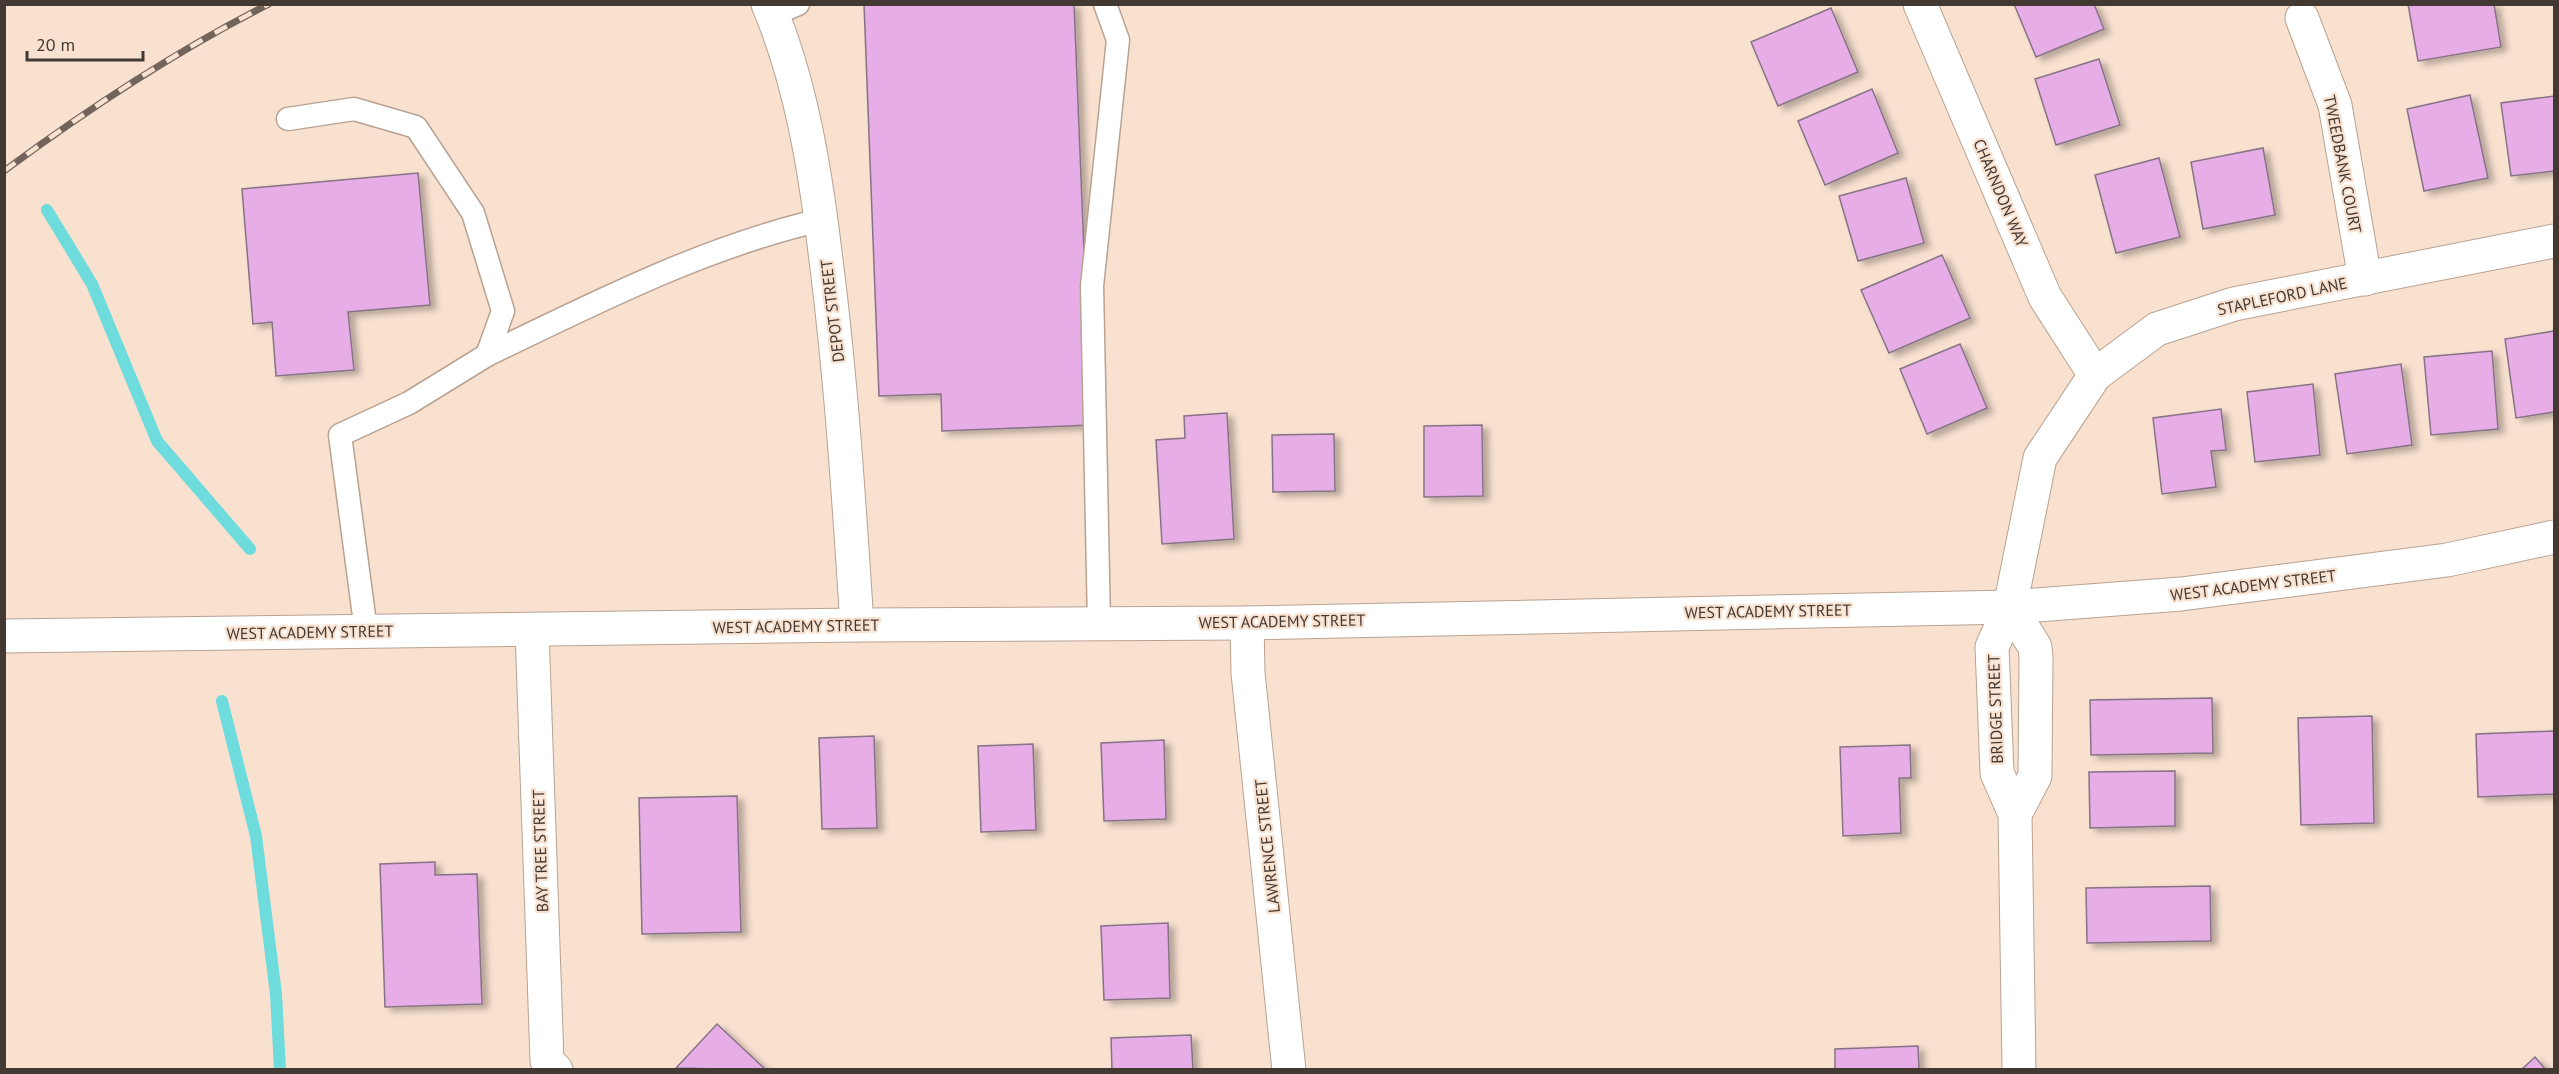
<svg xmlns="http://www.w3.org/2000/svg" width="2559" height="1074" font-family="'PT Sans',sans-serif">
<defs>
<filter id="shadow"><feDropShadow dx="6" dy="4" stdDeviation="3" flood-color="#0004"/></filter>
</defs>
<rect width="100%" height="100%" fill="#f9e1d0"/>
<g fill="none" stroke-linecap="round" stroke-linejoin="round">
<g stroke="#6edbdc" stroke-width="12">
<polyline points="47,210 92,284 157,441 250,549"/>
<polyline points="222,701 256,836 276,994 280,1070"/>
</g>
</g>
<g fill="#e7ade6" stroke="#867385" stroke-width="1.5" filter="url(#shadow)">
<polygon points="864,4 1074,4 1091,425 942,431 941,394 879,396"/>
<polygon points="2014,4 2094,4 2104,29 2036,57"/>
<polygon points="2408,4 2494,4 2501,47 2418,61"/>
<polygon points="1831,8 1858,72 1778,106 1751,42"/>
<polygon points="2099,59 2120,125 2056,145 2035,79"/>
<polygon points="1872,89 1898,153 1825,185 1798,121"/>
<polygon points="2470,95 2488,178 2424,191 2407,109"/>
<polygon points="2554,96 2554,171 2511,176 2501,103"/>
<polygon points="2263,148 2275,215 2203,229 2191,162"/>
<polygon points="2159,158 2180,237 2116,253 2095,175"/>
<polygon points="418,173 430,305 348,312 354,370 276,376 272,322 253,324 242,189"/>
<polygon points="1906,178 1924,243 1858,261 1839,196"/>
<polygon points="1942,255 1970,318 1889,353 1861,290"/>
<polygon points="2554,331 2554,412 2516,418 2505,339"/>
<polygon points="1960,344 1987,408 1927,434 1900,369"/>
<polygon points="2492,351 2498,429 2431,435 2424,357"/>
<polygon points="2401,364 2412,445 2347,454 2335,374"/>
<polygon points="2313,384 2320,455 2255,462 2247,392"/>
<polygon points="2221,409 2226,450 2211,451 2216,487 2162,494 2153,418"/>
<polygon points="1227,413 1234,539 1162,544 1156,440 1185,438 1184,416"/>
<polygon points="1482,425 1483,496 1424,497 1424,426"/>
<polygon points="1334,434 1335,491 1273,492 1272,435"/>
<polygon points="2212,698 2213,753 2091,755 2090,700"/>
<polygon points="2372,716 2374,823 2301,825 2298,718"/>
<polygon points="2554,731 2554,794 2478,797 2476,734"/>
<polygon points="874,736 877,828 822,829 819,738"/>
<polygon points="1164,740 1166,819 1104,821 1101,743"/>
<polygon points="1033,744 1036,830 981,832 978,746"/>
<polygon points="1910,745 1911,778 1899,778 1901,833 1843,836 1840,747"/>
<polygon points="2175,771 2175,826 2090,828 2089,772"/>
<polygon points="737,796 741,932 642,934 639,798"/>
<polygon points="435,862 435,875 477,874 482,1004 385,1007 380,864"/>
<polygon points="2210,886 2211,941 2087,943 2086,888"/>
<polygon points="1168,923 1170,998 1104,1000 1101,926"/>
<polygon points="717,1024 766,1070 676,1068"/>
<polygon points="1191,1035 1193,1070 1112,1070 1111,1038"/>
<polygon points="1918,1046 1919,1070 1835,1070 1835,1049"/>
<polygon points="2535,1057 2546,1070 2521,1070"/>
</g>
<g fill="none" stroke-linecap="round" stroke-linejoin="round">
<defs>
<g id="service">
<polyline points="773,15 798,4"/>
<polyline points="288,119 354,109 416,127 473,213 503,311 487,355 409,403 340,435 366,631"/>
<path d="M487,355C595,303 704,247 821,220"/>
<polyline points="1099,623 1092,286 1118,40 1105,4"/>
</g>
<g id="minor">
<path d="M768,4C801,82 815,169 825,252C841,376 849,500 857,625"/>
<polyline points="1920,4 2045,297 2095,375"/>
<polyline points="2302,18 2335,105 2365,279"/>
<polyline points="2010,607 2035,647 2036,658 2035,776 2015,814"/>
<polyline points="1247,623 1248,673 1289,1070"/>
<polyline points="532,630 547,1061 556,1070"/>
<polyline points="2019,1070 2015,814 1997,773 1992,647 2010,607 2040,458 2095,375 2157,329 2234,304 2554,241"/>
</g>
<polyline id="secondary" points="4,636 857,625 1247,623 2010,607 2181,594 2447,560 2554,537"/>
</defs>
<use href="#service" stroke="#b8a292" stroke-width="25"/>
<use href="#minor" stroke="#b8a292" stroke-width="35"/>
<use href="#secondary" stroke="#b8a292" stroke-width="35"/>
<use href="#service" stroke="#fff" stroke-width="22"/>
<use href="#minor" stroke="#fff" stroke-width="33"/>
<use href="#secondary" stroke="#fff" stroke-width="33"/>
<defs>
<path id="rail" d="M4,171C88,109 176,51 269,4"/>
</defs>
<use href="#rail" stroke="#72645b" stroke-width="7"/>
<use href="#rail" stroke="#f9e1d0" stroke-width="4.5" stroke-dasharray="14" stroke-linecap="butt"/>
</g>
<g text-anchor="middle" stroke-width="4.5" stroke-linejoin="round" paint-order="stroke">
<g font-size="16" fill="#433933" stroke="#f9e1d0">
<text transform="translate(2343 164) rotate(79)" y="6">TWEEDBANK COURT</text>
<text transform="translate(2001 193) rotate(67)" y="6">CHARNDON WAY</text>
<text transform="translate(2282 296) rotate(-12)" y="6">STAPLEFORD LANE</text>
<text transform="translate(832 311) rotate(-97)" y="6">DEPOT STREET</text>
<text transform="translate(2253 585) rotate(-7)" y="6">WEST ACADEMY STREET</text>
<text transform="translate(1768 611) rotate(-1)" y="6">WEST ACADEMY STREET</text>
<text transform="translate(1282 621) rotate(-1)" y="6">WEST ACADEMY STREET</text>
<text transform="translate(796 626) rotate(-1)" y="6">WEST ACADEMY STREET</text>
<text transform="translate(310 632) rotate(-1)" y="6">WEST ACADEMY STREET</text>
<text transform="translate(1995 709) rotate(-92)" y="6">BRIDGE STREET</text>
<text transform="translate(1267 846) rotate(-96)" y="6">LAWRENCE STREET</text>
<text transform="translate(540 851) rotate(-92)" y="6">BAY TREE STREET</text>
</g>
</g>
<rect width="2559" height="1074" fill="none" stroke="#433933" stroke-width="12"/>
<path d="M27 51v9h116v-9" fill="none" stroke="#433933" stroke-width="3"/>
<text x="36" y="51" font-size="18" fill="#433933" stroke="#f9e1d0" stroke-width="4.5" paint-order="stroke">20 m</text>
</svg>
